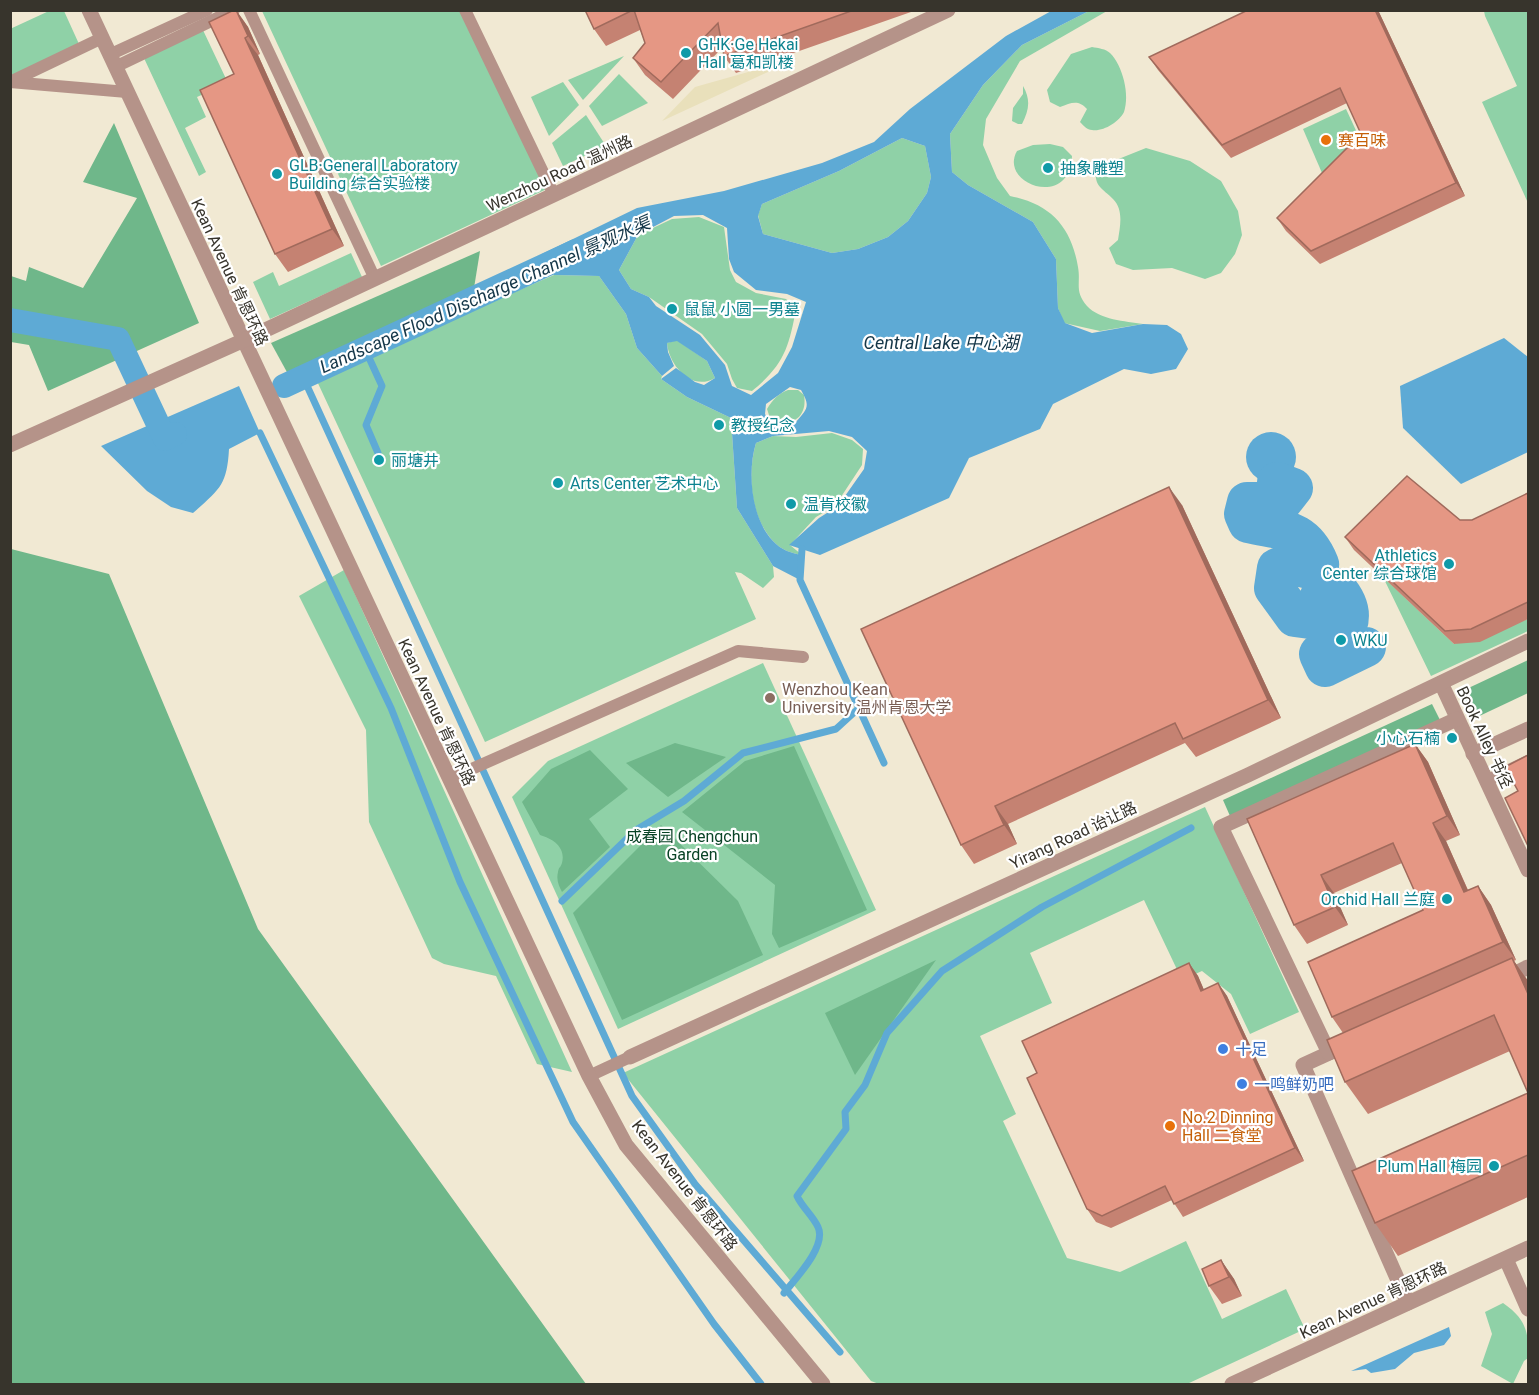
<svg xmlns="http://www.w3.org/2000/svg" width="1539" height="1395" font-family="Roboto,'Noto Sans SC',sans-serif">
<rect width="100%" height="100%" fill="#f1e9d3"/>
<g fill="#8fd1a7">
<polygon points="49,11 64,11 79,44 11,76 10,29"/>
<polygon points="262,11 465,11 549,188 381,266"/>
<path d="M1089,11H1107L1020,61L986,119L983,145L997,178L1010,196C1050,204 1071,226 1078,267C1081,283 1074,291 1087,306C1100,320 1125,321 1143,324L1100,331L1064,323L1058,308L1056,259L1033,222L968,185L952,172L950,134L983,85L1022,45Z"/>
<polygon points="1484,11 1528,11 1528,203 1482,102 1517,86 1485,16"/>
<polygon points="202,28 228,83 197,97 206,117 185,128 206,172 199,176 143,56"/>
<path d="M1092,47C1098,48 1106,49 1110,53C1123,66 1130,95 1124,112C1119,122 1103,132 1092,130C1087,130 1084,126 1080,122L1087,109C1078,99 1071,103 1060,107L1050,102L1047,90L1071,54Z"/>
<polygon points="624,56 583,100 568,80"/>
<polygon points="619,74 648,103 602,126 589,106"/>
<polygon points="563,82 579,105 549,136 531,97"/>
<path d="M1023,86C1031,100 1029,110 1022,124H1018L1012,121L1013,108L1023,94Z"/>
<polygon points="1346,109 1360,139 1322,173 1303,129"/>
<polygon points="586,115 606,146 563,166 552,143"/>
<polygon points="902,138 925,146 931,177 927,193 908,221 888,237 858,249 832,253 763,234 758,215 762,204 839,171"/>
<path d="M1050,144L1063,147L1072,156C1070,210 998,184 1017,151L1033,145Z"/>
<path d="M1146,148L1190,161L1221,181L1238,211L1242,235L1235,254L1221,273L1205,279L1172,268L1133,270L1116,264L1109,248L1118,240C1120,227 1124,210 1113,199C1101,187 1094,187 1096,168Z"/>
<path d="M699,217L724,227L730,270L736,282L756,293L786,299L796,309C789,347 784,365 752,391L737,388L732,379L727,364L702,334L649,297L631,289L619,270L638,235L672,219Z"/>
<polygon points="351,253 362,277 270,319 253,282 273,272 279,286"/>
<polygon points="554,275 599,276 626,314 637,348 662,376 661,379 687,397 731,418 737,508 773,566 774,577 763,588 741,573 735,572 756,619 485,742 316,379"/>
<path d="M677,340L707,361L715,378C691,392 669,365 667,343Z"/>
<path d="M788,390H798L804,395C808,418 790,429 770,418L767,409C773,399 778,394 788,390Z"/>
<path d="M832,433L852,440L863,449L862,465L835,506L816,517L790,545L802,555C791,553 781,550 773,541C750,516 747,474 756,443L773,436L796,437Z"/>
<polygon points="344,570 572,1072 537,1064 496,976 444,964 432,958 369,822 366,730 299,596"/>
<polygon points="1383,577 1454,644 1528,619 1528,631 1431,676"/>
<polygon points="763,663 876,910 618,1029 512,797 548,761"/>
<polygon points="1205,807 1299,1012 1250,1034 1231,994 1202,971 1182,980 1144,900 1030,953 1052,1003 980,1036 1016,1114 1003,1121 1067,1258 1120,1272 1186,1241 1222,1319 1286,1289 1305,1329 1187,1384 879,1384 871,1381 623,1073"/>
<path d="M1503,1303C1526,1319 1529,1332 1528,1358L1524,1361L1513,1384L1481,1366L1492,1334L1485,1312Z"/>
</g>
<g fill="#6fb78a">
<polygon points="114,123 199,323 48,391 29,345 11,342 11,276 26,281 29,267 83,288 137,198 83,182"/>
<polygon points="480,251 474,288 288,374 271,343"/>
<polygon points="11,549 109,574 258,929 586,1384 11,1384"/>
<polygon points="1528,660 1528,693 1473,719 1460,692"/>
<polygon points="1432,704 1440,720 1230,816 1223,800"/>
<polygon points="675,743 726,757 668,797 626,763"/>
<polygon points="794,746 867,910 779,948 772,934 775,885 682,812 745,761"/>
<path d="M590,750L628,789L589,819L610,847L562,892C559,886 556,880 558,872C559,866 560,869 562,863C566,847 553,839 540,835L522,802L551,769Z"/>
<polygon points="661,825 738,901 763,955 622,1020 573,913"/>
<polygon points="936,960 855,1075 825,1013"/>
</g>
<polygon fill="#e9e0bb" points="798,58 662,121 695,87"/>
<g fill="#5eaad5" fill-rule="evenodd">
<path d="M1053,10L1089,11L1022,45L983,85L950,134L952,172L968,185L1033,222L1056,259L1058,308L1065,323L1092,333L1143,324L1167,325L1181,334L1188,349L1176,369L1151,374L1124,369L1053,404L1040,429L969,458L949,498L820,555L789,545L819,518L838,506L864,469L867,451L852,437L829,431L773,436L756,443C747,472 751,518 773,541C781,550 791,553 802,555L800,580L773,566L737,508L731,418L687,397L661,379L676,368L695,382L704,385L715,378L707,361L677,341L667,343L668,352L674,366L662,376L637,348L626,314L599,276L554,275L542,254L637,208L724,191L822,163L874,142L910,109L1006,36ZM902,138L925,146L931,177L927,193L908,221L888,237L858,249L832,253L763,234L758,216L762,204L839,171ZM703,215L727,228L729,259L734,272L756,290L787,294L806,302L792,347L778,373L751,395L732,386L725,365L700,335L656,306L649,297L631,289L619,270L638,235L674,216ZM790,387L801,390C811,407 807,409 796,422L771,424L765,414L766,404Z"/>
<polygon points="1504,338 1528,357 1528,452 1461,484 1403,428 1400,386"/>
<path d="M239,386L260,433L229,449C227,485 220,489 193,513L171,507L147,491L101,446Z"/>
<circle cx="1271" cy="457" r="25"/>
<polygon points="1449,1327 1451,1336 1444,1345 1414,1353 1395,1369 1371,1373 1366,1369 1351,1371"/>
</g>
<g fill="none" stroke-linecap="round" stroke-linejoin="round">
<g stroke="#5eaad5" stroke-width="7">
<polyline points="365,349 382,386 366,425 378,453"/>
<polyline points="303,377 632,1096 695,1184 840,1352"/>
<polyline points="260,433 391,708 460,882 573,1122 714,1324 761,1384"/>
<polyline points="802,549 800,580 884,763"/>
<polyline points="562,901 636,830 684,801 743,753 836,729 859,708"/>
<path d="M784,1293C796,1278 827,1246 818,1227C813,1216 802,1207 797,1196L846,1129L845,1112L865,1085L887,1033L942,971L1042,907L1191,828"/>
</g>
<g stroke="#5eaad5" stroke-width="24">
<polyline points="10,320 118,339 165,439 175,434"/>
<polyline points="284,386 576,251"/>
</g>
<path stroke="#5eaad5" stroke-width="40" d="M1277,482L1293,488L1282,502H1247L1244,514L1248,523C1283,531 1304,527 1319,564L1314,570C1299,568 1292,561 1277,568L1274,588L1295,617L1310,619L1317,606L1320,596L1336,588C1360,615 1348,638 1319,654L1325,667L1366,647"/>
<g stroke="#b59389" stroke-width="12">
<polyline points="249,10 375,279"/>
<polyline points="465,10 554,195"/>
<polyline points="109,55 207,10"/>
<polyline points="115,67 234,10"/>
<polyline points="10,82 127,92"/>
<polyline points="10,82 102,38"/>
<polyline points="449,779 738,651 803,657"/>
<polyline points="1486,781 1528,761"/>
<polyline points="589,1076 630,1057"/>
</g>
<g stroke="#b59389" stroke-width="15">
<polyline points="89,10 589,1076 626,1145 823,1384"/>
<polyline points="10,445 242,341 948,10"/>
<polyline points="1441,683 1528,870"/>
<polyline points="1473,754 1528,729"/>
<polyline points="1504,979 1528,967"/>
<polyline points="1338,1049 1303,1065 1408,1303"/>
<polyline points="1329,1053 1221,827 1457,719"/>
<polyline points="630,1057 1248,775 1528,641"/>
<polyline points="1506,1259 1528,1309"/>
<polyline points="1232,1384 1528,1248"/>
</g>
</g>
<g fill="#c58272">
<polygon points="236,10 248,27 260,54 258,55 344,246 288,272 275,254"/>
<polygon points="585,10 910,10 911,12 736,73 724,56 722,48 673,99 645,75 633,58 645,43 640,30 606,46 594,29"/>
<polygon points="1378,10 1465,196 1320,264 1286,231 1277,218 1361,134 1347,103 1231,158 1158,70 1149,57"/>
<polygon points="1528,493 1528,619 1480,642 1454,644 1354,550 1345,537 1460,520 1472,520"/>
<polygon points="1182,505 1281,718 1196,757 1185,743 1008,824 1017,844 974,864 961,845"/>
<polygon points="1415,744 1428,762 1460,835 1446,841 1468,890 1478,886 1491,905 1516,960 1514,961 1528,981 1528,1197 1398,1256 1375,1223 1528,1093 1510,1051 1368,1114 1345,1082 1343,1033 1332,1017 1423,910 1402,863 1334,893 1348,925 1307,944 1294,925 1247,819"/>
<polygon points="1189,963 1198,976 1204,990 1218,983 1227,996 1304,1161 1183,1217 1172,1200 1111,1228 1096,1222 1087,1209 1037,1073"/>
<polygon points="1221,1260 1234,1279 1242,1296 1222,1304 1209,1286"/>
</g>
<g fill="#a06a5c">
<polygon points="236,10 248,27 260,54 248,36"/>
<polygon points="1375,10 1378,10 1465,196 1456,183"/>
<polygon points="245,38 258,55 344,246 332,229"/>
<polygon points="1169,487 1182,505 1281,718 1268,700"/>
<polygon points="1415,744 1428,762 1460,835 1447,816"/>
<polygon points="995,806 1008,824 1017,844 1004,825"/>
<polygon points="1433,823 1446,841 1477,911 1464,892"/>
<polygon points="1321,875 1334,893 1348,925 1335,907"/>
<polygon points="1478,886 1491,905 1516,960 1503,942"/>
<polygon points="1512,958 1528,981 1528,994"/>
<polygon points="1189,963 1198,976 1210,1004 1201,991"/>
<polygon points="1218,983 1227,996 1304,1161 1295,1148"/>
<polygon points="1221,1260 1234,1279 1242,1296 1229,1277"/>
</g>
<g fill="#e59784" stroke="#a06a5c" stroke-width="1.5">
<polygon points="234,10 236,10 248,36 245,38 332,229 275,254 200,90 234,74 209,22"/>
<polygon points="585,10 633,10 594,29"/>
<polygon points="634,10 854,10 724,56 718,23 661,82 633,58 645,43"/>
<polygon points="1248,10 1375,10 1456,183 1311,251 1277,218 1361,134 1340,88 1222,145 1149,57"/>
<polygon points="1407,476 1460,520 1472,520 1528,493 1528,602 1471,629 1445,631 1345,537"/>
<polygon points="1169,487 1268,700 1183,739 1175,723 995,806 1004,825 961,845 861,629"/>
<polygon points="1415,744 1447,816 1433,823 1464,892 1478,886 1503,942 1332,1017 1308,962 1423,910 1393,843 1321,875 1335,907 1294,925 1247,819"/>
<polygon points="1528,755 1528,846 1505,798 1518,791 1505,767"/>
<polygon points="1512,958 1528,994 1528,1155 1375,1223 1352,1171 1528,1093 1494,1015 1345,1082 1327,1040"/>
<polygon points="1189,963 1201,991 1218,983 1295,1148 1174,1204 1165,1186 1102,1216 1087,1209 1027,1078 1037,1073 1022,1041"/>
<polygon points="1221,1260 1229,1277 1209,1286 1202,1269"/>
</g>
<g fill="#0f9aa8" stroke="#fff" stroke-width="2">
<circle cx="686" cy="53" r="6"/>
<circle cx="1048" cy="168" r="6"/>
<circle cx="277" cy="174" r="6"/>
<circle cx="672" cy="309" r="6"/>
<circle cx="719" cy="425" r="6"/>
<circle cx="379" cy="460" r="6"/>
<circle cx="558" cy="483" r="6"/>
<circle cx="791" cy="504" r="6"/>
<circle cx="1449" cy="564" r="6"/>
<circle cx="1341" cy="640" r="6"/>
<circle cx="1452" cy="738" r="6"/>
<circle cx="1447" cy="899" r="6"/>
<circle cx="1494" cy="1166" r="6"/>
</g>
<g fill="#e8710a" stroke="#fff" stroke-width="2">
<circle cx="1326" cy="140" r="6"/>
<circle cx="1170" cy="1126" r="6"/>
</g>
<circle fill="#8d6e63" stroke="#fff" stroke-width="2" cx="770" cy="698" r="6"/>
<g fill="#3f7fe0" stroke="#fff" stroke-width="2">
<circle cx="1223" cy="1049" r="6"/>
<circle cx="1242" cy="1084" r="6"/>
</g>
<g text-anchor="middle" stroke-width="4.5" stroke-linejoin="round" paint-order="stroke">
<g font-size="16" fill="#0d838f" stroke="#fff" text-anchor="start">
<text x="698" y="50">GHK·Ge Hekai<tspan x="698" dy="18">Hall 葛和凯楼</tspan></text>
<text x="289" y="171">GLB·General Laboratory<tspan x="289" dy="18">Building 综合实验楼</tspan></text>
<text x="1060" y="174">抽象雕塑</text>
<text x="684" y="315">鼠鼠 小圆一男墓</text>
<text x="731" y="431">教授纪念</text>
<text x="391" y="466">丽塘井</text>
<text x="570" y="489">Arts Center 艺术中心</text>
<text x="803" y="510">温肯校徽</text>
<text x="1437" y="561" text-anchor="end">Athletics<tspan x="1437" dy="18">Center 综合球馆</tspan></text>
<text x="1353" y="646">WKU</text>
<text x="1440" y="744" text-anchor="end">小心石楠</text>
<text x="1435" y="905" text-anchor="end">Orchid Hall 兰庭</text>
<text x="1482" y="1172" text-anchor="end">Plum Hall 梅园</text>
</g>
<g font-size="16" fill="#c56008" stroke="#fff" text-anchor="start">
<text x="1338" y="146">赛百味</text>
<text x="1182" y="1123">No.2 Dinning<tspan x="1182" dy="18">Hall 二食堂</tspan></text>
</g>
<g font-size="16" fill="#37342c" stroke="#fff">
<text transform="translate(559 173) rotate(-25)" y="6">Wenzhou Road 温州路</text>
<text transform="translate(230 272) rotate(65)" y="6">Kean Avenue 肯恩环路</text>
<text transform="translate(437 712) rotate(65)" y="6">Kean Avenue 肯恩环路</text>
<text transform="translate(1485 737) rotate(65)" y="6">Book Alley 书径</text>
<text transform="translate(1073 835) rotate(-25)" y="6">Yirang Road 诒让路</text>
<text transform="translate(685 1185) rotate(52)" y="6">Kean Avenue 肯恩环路</text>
<text transform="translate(1373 1300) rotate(-25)" y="6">Kean Avenue 肯恩环路</text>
</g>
<g font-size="16" fill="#785e54" stroke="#fff" text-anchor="start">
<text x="782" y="695">Wenzhou Kean<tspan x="782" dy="18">University 温州肯恩大学</tspan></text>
</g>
<g font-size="16" fill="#094326" stroke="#fff">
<text x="692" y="842">成春园 Chengchun<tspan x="692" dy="18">Garden</tspan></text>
</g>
<g font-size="16" fill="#366cbe" stroke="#fff" text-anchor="start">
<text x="1235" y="1055">十足</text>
<text x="1254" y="1090">一鸣鲜奶吧</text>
</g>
<g font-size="18" font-style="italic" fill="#143648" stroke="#fff">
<text transform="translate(485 295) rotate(-24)" y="6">Landscape Flood Discharge Channel 景观水渠</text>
<text x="941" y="349">Central Lake 中心湖</text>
</g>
</g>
<rect width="1539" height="1395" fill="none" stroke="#37342c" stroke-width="24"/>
</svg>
